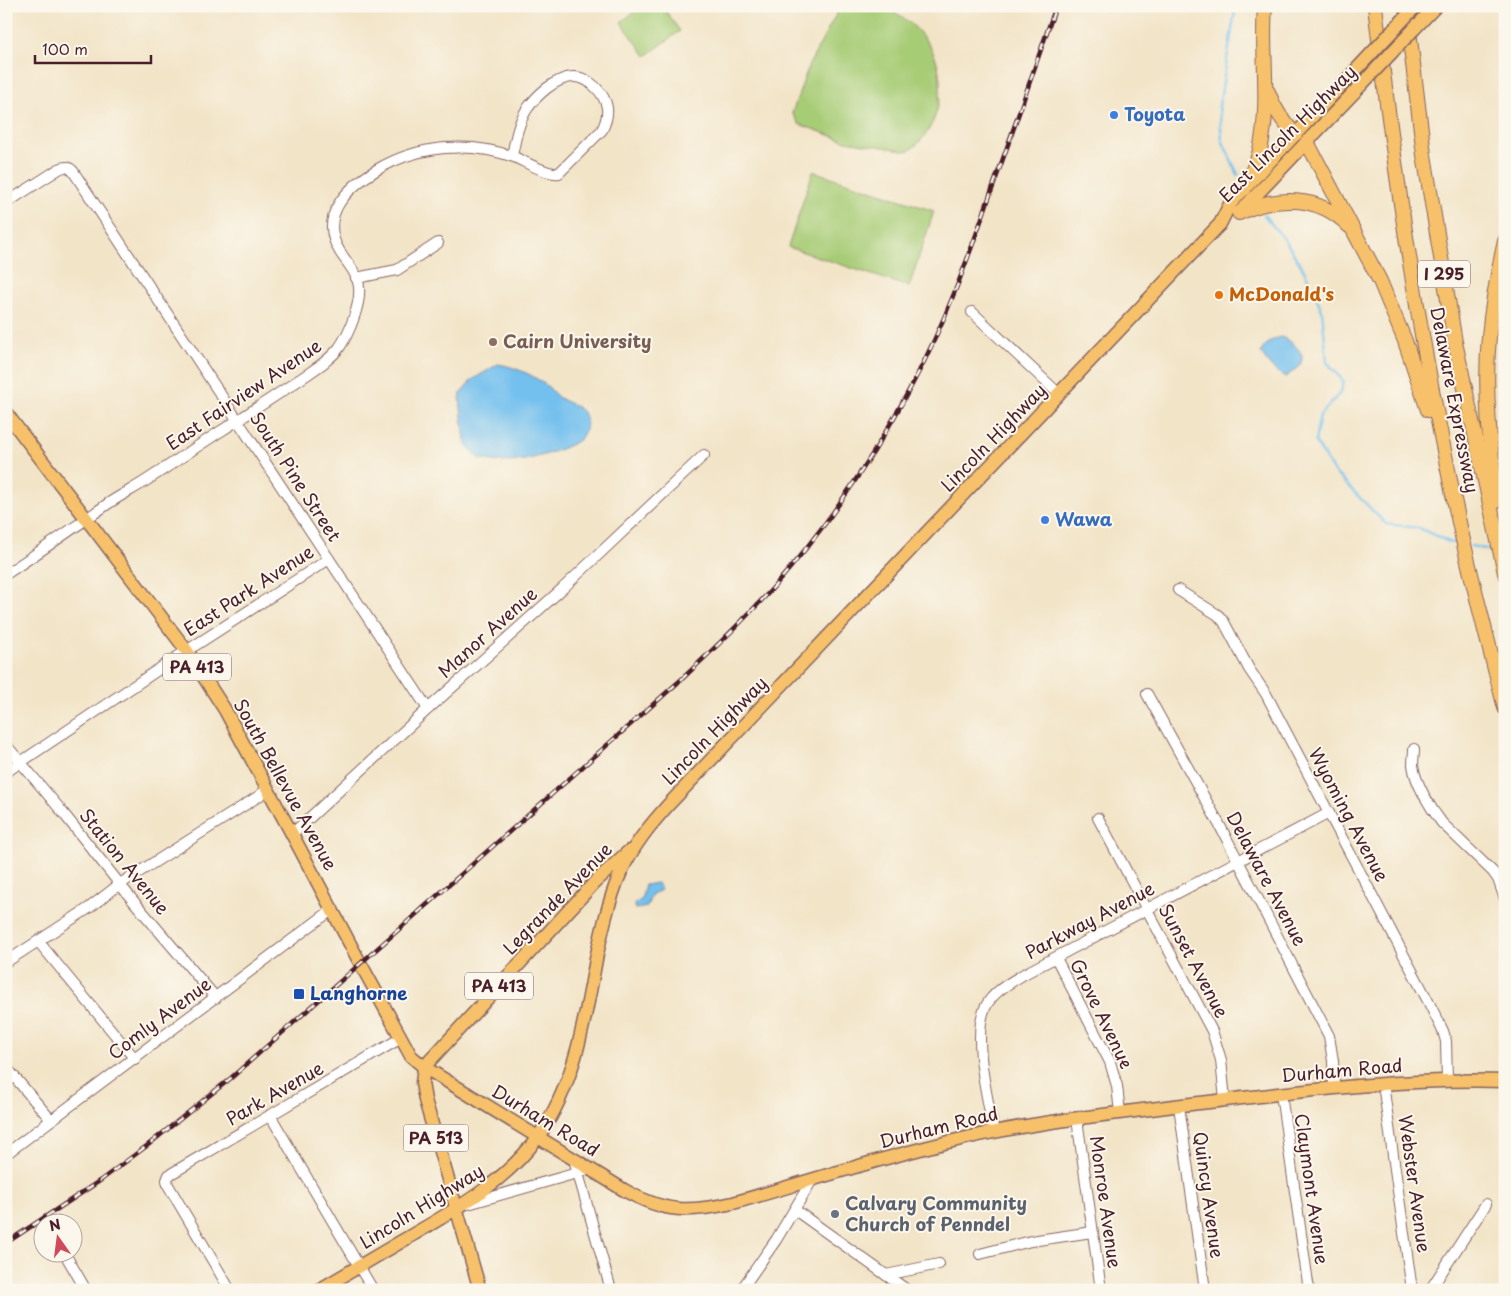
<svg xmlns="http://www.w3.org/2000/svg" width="1511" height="1296" font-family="'Playpen Sans',sans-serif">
<rect width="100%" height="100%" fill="#fbf7ec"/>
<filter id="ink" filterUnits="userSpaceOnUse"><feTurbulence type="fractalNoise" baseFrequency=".02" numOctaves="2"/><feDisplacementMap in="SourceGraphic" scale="10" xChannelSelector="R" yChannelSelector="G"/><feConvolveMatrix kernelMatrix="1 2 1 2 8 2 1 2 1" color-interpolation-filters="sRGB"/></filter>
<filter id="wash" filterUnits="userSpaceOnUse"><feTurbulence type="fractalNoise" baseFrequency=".0096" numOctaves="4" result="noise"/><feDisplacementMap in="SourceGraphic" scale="20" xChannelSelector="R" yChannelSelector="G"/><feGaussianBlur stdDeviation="1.12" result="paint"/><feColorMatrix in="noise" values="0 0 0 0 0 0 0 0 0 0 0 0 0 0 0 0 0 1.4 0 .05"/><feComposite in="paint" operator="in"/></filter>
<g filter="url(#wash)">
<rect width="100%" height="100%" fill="#f2e4c7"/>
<g fill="#a7cc76" stroke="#787650">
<polygon points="642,6 662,6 680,31 646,56 621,22"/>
<path d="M843,6C858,6 874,5 889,10C909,18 928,38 936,59C946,90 938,133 908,151L846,141L799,124L792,113L809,65L840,7Z"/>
<polygon points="813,171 934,211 909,287 788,247"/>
</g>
<polygon fill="#85b067" stroke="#686849" points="1505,327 1505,478 1503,465 1500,354"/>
<g fill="#73c0ee" stroke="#5e708c">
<path d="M1282,337C1292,343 1309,353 1299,366C1296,370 1290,373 1286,377C1275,372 1266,363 1261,352C1266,343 1272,339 1282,337Z"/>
<path d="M498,364C516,367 533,375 547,386C551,389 554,394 558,397C566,403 579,405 584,414C588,421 586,432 580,439C568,449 533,459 518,461C510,463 489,461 480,459L468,447L465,440L460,400L461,393L472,380Z"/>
<polygon points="657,883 661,890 651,895 647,907 636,909 634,904 641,900 645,885"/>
</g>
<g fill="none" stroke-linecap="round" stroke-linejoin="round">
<g stroke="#73c0ee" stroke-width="2.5">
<polyline points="1236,6 1219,106 1222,140 1238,175"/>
<polyline points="1264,215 1285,240 1304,270 1322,310 1327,362 1344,382 1340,393 1320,415 1315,441 1334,472 1386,524 1419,528 1449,542 1460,544"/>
<polyline points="1471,546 1494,551"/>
</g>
</g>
</g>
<g filter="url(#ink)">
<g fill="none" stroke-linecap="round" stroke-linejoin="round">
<defs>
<g id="minor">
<path d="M6,203L59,169C65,166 68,166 73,171L428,709"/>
<polyline points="356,278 397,270 438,243"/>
<polyline points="972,312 1059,394"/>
<path d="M6,574C41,551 75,527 109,503C121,495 135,488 147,480C172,464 196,447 221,431C248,414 275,396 302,378C315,369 329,361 339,348C349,334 361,304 359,287C358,274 347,263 340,252C317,215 348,187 378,169C419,145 470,141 514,157C526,162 547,175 559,173L602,130C606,122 608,116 607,108C605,93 588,76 573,77C555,78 537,95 527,109C518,123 515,141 512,156"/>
<polyline points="1178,590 1218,615 1224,622 1249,669 1266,694 1428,1001 1443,1031 1446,1041 1447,1081"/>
<polyline points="1147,694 1219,824 1329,1036 1333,1061 1334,1087"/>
<polyline points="6,745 60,809 130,897 216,998"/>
<path d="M1414,749C1414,754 1413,760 1413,765C1415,783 1431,809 1442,823L1493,872L1498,879L1505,899"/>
<polyline points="6,772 171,661 329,559"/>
<polyline points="1098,818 1212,1031 1221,1060 1225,1100"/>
<polyline points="292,834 428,709 562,589 704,455"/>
<polyline points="38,941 135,1059"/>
<polyline points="1056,958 1110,1062 1117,1086 1120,1113"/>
<polyline points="6,962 89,908 120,884 226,817 259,796 268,788"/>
<polyline points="6,1067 51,1120"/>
<polyline points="1383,1084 1412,1290"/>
<polyline points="1281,1094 1309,1290"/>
<polyline points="1179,1106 1205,1290"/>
<polyline points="270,1115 373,1290"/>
<polyline points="1077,1119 1101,1290"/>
<path d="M994,1132C988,1101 971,1033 986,1006C994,991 1010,983 1024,974L1329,813"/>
<polyline points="6,1154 333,909"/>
<polyline points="574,1159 611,1290"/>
<polyline points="468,1204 584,1171"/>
<polyline points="795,1210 907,1290"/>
<polyline points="65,1254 86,1290"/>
<polyline points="980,1254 1031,1241 1092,1232"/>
<polyline points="886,1275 939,1264"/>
<polyline points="230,1290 168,1185 167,1180 169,1175 401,1038"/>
<polyline points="741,1290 776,1240 812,1180"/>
<polyline points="1430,1290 1486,1204"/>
</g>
<g id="major">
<polyline points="1414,29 1436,6"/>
<polyline points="1240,212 1362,84"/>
<path d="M6,413L187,651L225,710L292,834L358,959L411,1056L424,1067L624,1190C665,1213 688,1213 733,1203C806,1182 879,1158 953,1141C1031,1122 1111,1114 1191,1104C1295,1092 1399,1078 1505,1081"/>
<polyline points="424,1067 595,882 629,851"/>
<polyline points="424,1067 422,1083 425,1100 480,1290"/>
<path d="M319,1290C351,1271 382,1253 414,1234C460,1207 506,1181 538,1137C576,1083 585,1018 597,954C603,927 609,900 620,874C632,847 650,825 670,803L1220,224L1230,204L1371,54"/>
</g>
<g id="highway">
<path d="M1375,6C1393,160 1415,313 1447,465C1463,547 1484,627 1505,708"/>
<polyline points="1406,6 1424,155 1455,342 1505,573"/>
<path d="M1268,92C1274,109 1282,121 1295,134"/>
<polyline points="1307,142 1380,281 1405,341 1428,410"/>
<path d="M1244,189C1250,177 1257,164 1260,150C1271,103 1261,54 1265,6"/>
<path d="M1239,213C1276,196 1318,194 1349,226"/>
<path d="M1497,501C1490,446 1484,391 1489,336C1492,304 1498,272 1505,241"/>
</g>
</defs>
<use href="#minor" stroke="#856462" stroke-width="12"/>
<use href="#major" stroke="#856462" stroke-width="15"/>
<use href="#highway" stroke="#856462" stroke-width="16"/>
<use href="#minor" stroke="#fff" stroke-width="10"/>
<use href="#major" stroke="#f6c16b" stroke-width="12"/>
<use href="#highway" stroke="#f6c16b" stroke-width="14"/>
<defs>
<path id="rail" d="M6,1243L101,1180L148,1145L231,1078L683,678C714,649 744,620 772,589C827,527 874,457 913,383C945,323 968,259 990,195C1013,132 1034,69 1056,6"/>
</defs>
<use href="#rail" stroke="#4a1f2b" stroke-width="4.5"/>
<use href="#rail" stroke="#fbf7ec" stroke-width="2.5" stroke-dasharray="8" stroke-linecap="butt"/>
<defs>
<g id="major-bridge">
<polyline points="1371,54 1416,6"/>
<polyline points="1362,84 1414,29"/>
</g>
</defs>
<use href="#major-bridge" stroke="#856462" stroke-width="15" stroke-linecap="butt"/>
<use href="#major-bridge" stroke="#f6c16b" stroke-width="12"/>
</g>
</g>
<g fill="#3f7fe0" stroke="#fbf7ec" stroke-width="2">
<circle cx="1114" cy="115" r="5"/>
<circle cx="1045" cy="520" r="5"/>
</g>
<circle fill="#e8710a" stroke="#fbf7ec" stroke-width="2" cx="1219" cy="295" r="5"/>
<circle fill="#8d6e63" stroke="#fbf7ec" stroke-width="2" cx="493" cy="342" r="5"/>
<rect fill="#1a4fb4" stroke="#fbf7ec" stroke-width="2" x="293" y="988" width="12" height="12" rx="2.5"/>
<circle fill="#6b7280" stroke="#fbf7ec" stroke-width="2" cx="835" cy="1214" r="5"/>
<g text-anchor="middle" stroke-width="4" stroke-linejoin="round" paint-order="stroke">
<g fill="#fbf7ec" stroke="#7f6065" stroke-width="1">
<rect x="1418" y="260.5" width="52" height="27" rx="4"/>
<rect x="163" y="653.5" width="68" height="27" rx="4"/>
<rect x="465" y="972.5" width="68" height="27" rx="4"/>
<rect x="403.5" y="1124.5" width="65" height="27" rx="4"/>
</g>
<g font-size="16" font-weight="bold" fill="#4a1f2b">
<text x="1444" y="280">I 295</text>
<text x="197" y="673">PA 413</text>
<text x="499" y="992">PA 413</text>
<text x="436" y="1144">PA 513</text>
</g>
<g font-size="18" font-weight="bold" fill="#366cbe" stroke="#fbf7ec" text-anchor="start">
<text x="1124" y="121">Toyota</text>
<text x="1055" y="526">Wawa</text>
</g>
<g font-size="18" fill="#4a1f2b" stroke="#fbf7ec">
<text transform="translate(1288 134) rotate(-45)" y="6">East Lincoln Highway</text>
<text transform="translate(244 395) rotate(-34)" y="6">East Fairview Avenue</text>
<text transform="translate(1454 400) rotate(79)" y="6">Delaware Expressway</text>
<text transform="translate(994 438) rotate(-46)" y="6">Lincoln Highway</text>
<text transform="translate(295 477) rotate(57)" y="6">South Pine Street</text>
<text transform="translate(249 591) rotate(-33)" y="6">East Park Avenue</text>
<text transform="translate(488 633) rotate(-42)" y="6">Manor Avenue</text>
<text transform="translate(715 731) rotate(-46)" y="6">Lincoln Highway</text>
<text transform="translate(285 785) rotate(61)" y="6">South Bellevue Avenue</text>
<text transform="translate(1348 815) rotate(62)" y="6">Wyoming Avenue</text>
<text transform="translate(124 862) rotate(51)" y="6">Station Avenue</text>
<text transform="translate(1266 879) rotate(62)" y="6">Delaware Avenue</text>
<text transform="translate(558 899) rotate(-46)" y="6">Legrande Avenue</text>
<text transform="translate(1090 921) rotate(-28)" y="6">Parkway Avenue</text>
<text transform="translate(1193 961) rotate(62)" y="6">Sunset Avenue</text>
<text transform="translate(1101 1014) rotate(64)" y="6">Grove Avenue</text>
<text transform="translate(160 1019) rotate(-37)" y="6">Comly Avenue</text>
<text transform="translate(1342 1071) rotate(-5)" y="6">Durham Road</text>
<text transform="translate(275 1094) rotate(-30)" y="6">Park Avenue</text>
<text transform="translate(545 1121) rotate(31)" y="6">Durham Road</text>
<text transform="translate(939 1128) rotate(-14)" y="6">Durham Road</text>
<text transform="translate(1414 1184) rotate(82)" y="6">Webster Avenue</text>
<text transform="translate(1311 1189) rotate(82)" y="6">Claymont Avenue</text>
<text transform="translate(1208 1195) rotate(82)" y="6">Quincy Avenue</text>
<text transform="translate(1105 1202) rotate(82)" y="6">Monroe Avenue</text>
<text transform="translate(422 1207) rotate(-32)" y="6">Lincoln Highway</text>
</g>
<g font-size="18" font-weight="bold" fill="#c56008" stroke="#fbf7ec" text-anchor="start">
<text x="1229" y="301">McDonald's</text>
</g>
<g font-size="18" font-weight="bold" fill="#785e54" stroke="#fbf7ec" text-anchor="start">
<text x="503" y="348">Cairn University</text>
</g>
<g font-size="18" font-weight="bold" fill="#164399" stroke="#fbf7ec" text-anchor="start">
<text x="310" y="1000">Langhorne</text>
</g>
<g font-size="18" font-weight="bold" fill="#5b616d" stroke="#fbf7ec" text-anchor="start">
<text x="845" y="1210">Calvary Community<tspan x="845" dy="21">Church of Penndel</tspan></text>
</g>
</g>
<rect width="1511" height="1296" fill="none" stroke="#fbf7ec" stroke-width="25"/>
<g transform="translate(58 1238) rotate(346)"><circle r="24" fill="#fbf7ec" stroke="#b4a19f"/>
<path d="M0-4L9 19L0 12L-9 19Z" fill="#d1495b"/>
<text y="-8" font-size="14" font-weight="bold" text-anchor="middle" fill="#4a1f2b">N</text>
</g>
<path d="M35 55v8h116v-8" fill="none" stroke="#4a1f2b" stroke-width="2.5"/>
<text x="42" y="55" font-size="15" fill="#4a1f2b" stroke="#fbf7ec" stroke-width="4" paint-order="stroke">100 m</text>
</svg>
